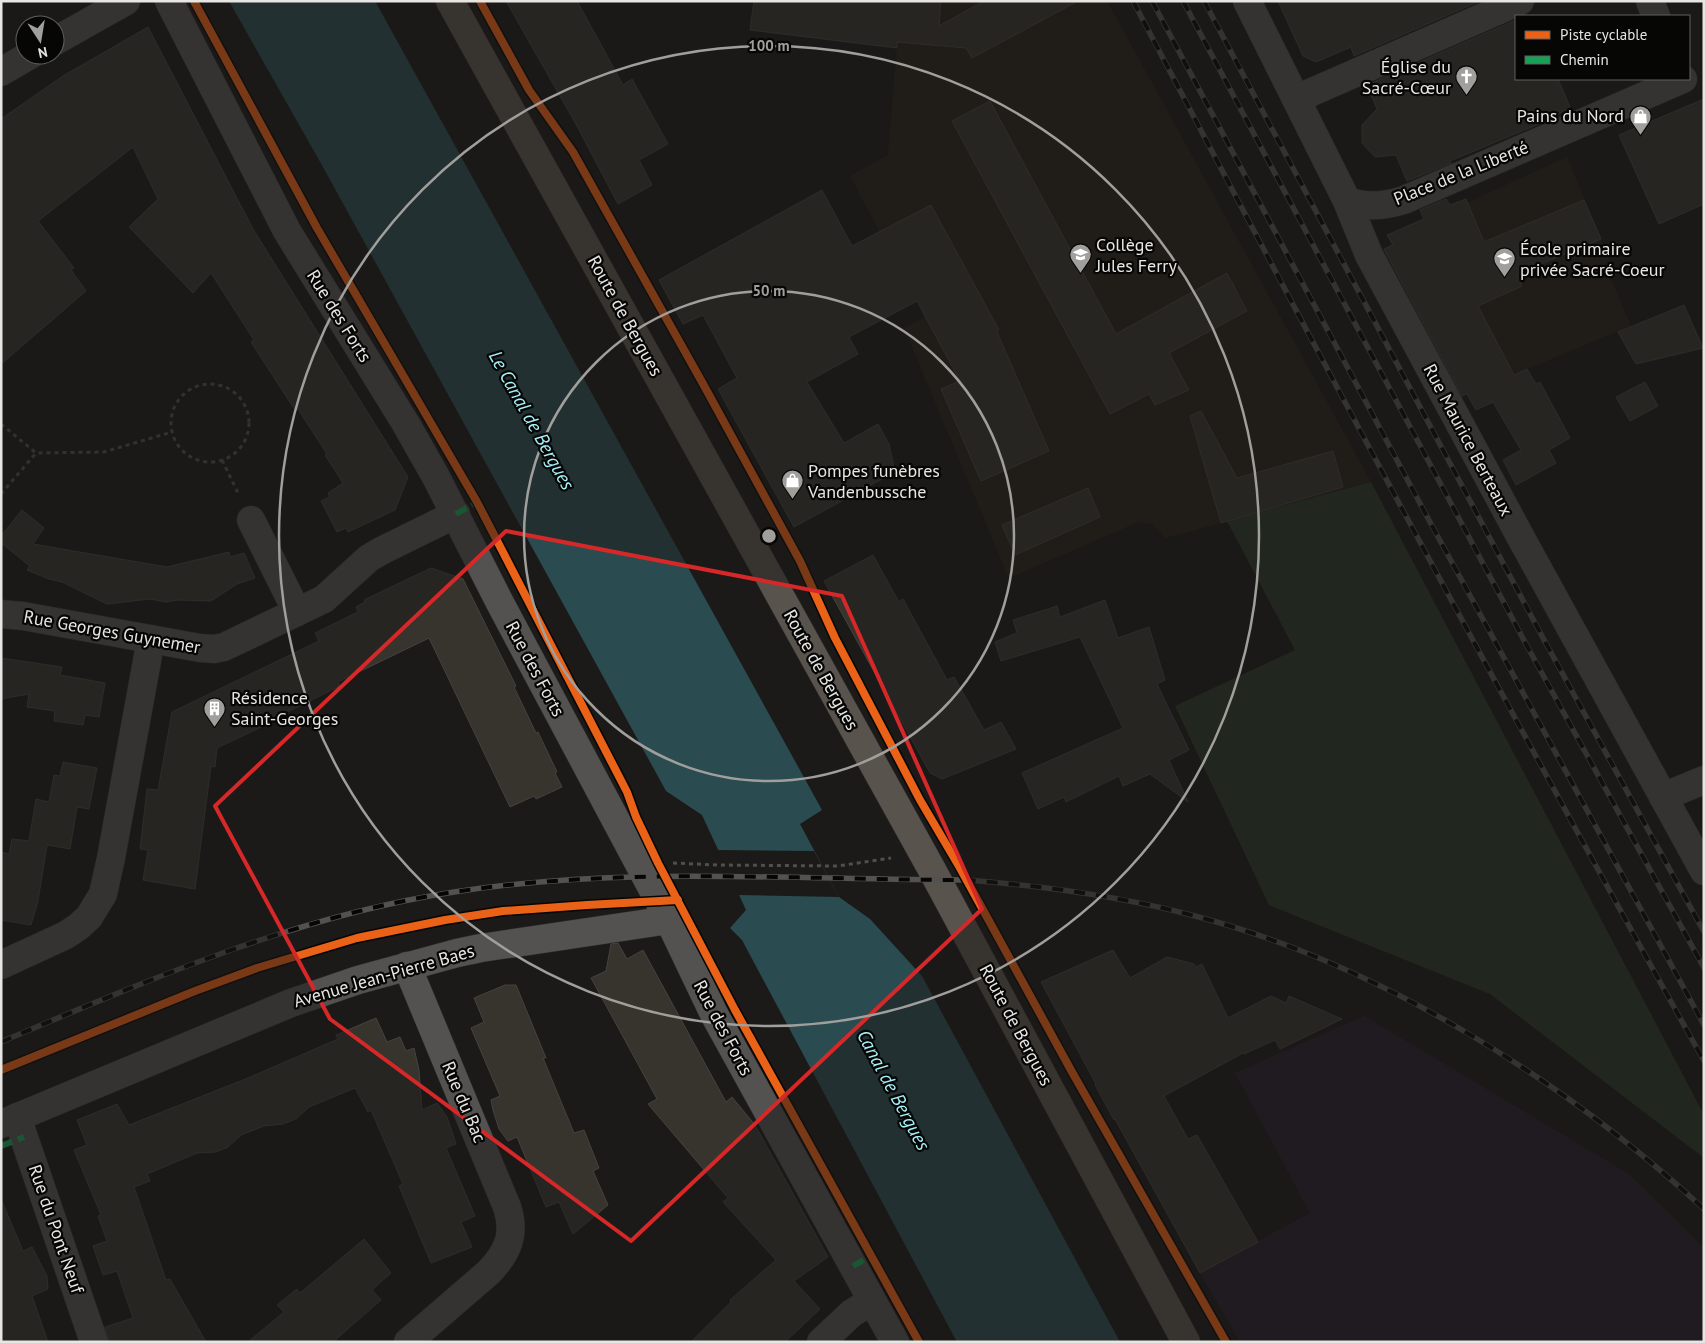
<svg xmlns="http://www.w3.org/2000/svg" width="1705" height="1343" font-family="'PT Sans',sans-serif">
<rect width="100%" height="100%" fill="#1c1a18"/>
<polygon fill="#251d2a" points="1364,1016 1629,1174 1704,1248 1704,1342 1240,1342 1200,1273 1310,1213 1235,1073"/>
<g fill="#27221b">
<polygon points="901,1 1107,1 1371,482 1165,538 1152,524 1138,522 1009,578 904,328 925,317 850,176 888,155"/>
<polygon points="1567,157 1610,261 1604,264 1631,326 1461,396 1382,249 1392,245 1388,236 1416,222 1421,229 1467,203"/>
</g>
<polygon fill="#293728" points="1371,482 1704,1115 1704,1158 1490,994 1269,905 1175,706 1295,650 1227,521"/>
<polygon fill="#2a4c50" points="229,1 375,1 822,810 800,824 839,897 870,919 922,976 1120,1342 957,1342 742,940 730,928 746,910 702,815 666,791 323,167"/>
<polygon fill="#1c1a18" points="717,850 814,851 839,897 738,895"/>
<g fill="#37332d" stroke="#454341">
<polygon points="506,1 577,1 623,85 632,79 668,144 639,160 652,185 618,204 577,126"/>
<polygon points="754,1 941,1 939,26 984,1 1078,1 972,58 966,48 897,42 897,48 750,30"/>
<polygon points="1278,1 1480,1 1354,56 1351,47 1316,62 1303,56"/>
<polygon points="1516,20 1516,79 1558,79 1570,107 1551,119 1450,161 1451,163 1407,181 1396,155 1375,157 1362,143 1362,125 1377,109 1367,85"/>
<polygon points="148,27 253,229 408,477 395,510 348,532 346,528 337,532 321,501 330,497 328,493 343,483 325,455 327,454 298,409 295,410 251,342 254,340 211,273 193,293 129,227 158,199 133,147 38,221 74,268 71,270 86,291 1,364 1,119 63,76"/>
<polygon points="1704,99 1704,204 1659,224 1619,135"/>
<polygon points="990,101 1116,334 1227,273 1247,311 1169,353 1189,390 1155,405 1149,394 1110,414 952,121"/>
<polygon points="822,190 852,246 931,205 999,330 997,332 1049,451 981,481 941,389 960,381 917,301 849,337 858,354 807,382 844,443 878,424 889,444 895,472 794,527 718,389 737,378 703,315 683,324 659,280"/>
<polygon points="1446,199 1450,205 1466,199 1484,242 1584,200 1601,239 1517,274 1522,286 1478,306 1514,375 1527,369 1536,384 1540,382 1570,438 1549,450 1556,463 1516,485 1503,460 1521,450 1493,402 1476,410 1467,394 1462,396 1384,249 1393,245 1387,235 1424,219 1420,210"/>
<polygon points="1684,305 1703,348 1636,364 1618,332"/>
<polygon points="1645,382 1658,406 1630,421 1616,397"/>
<polygon points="1201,411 1237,478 1333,451 1343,487 1221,523 1190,416"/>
<polygon points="1088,488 1100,517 1015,555 1002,525"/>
<polygon points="22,510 44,528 33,544 167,567 229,552 230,557 244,553 255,578 237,584 211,601 178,600 166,602 150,599 107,604 62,582 49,579 27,570 30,566 1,543 1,536"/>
<polygon points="873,555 899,602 903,599 947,680 954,677 984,730 1001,722 1016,749 942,779 930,773 824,581"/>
<polygon points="431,568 463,579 516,686 514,687 536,733 538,732 557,772 555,773 562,787 536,799 534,796 510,807 429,638 338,682 340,686 273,719 274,721 217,748 215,767 211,766 195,889 143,880 148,850 140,849 147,789 158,790 172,712 319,641 315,633 358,612 356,607 365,602 364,600"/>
<polygon points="1105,600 1118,638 1149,627 1165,680 1157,684 1189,750 1169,760 1188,802 1150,774 1123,786 1119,776 1066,802 1064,797 1038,809 1022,773 1123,728 1080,637 1001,661 995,642 1017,633 1013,620 1057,606 1060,617"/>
<polygon points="1,658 62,667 60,675 105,683 99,717 85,715 83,725 54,721 55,711 27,707 29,694 1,699"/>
<polygon points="63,762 97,768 89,809 77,807 70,849 47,845 38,901 31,925 1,920 1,852 9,854 12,839 29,841 36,799 49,802 54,775 60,776"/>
<polygon points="618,943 627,959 643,950 726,1102 732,1097 755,1125 828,1257 794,1281 820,1309 785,1342 691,1342 731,1302 730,1300 776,1260 723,1202 728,1198 648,1104 657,1099 591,978 606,971 611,944"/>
<polygon points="1113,950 1130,978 1167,957 1194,964 1196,967 1202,964 1228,1018 1271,996 1286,1003 1289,996 1342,1019 1280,1049 1275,1040 1244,1054 1243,1053 1164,1096 1188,1139 1197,1135 1258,1242 1200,1273 1115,1119 1114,1120 1095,1085 1096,1084 1041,982"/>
<polygon points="505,985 516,985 546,1058 543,1058 574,1133 584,1130 599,1168 593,1171 608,1205 573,1234 559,1202 546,1207 517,1137 508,1141 499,1129 493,1110 491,1100 500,1096 471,1028 484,1022 474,998"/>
<polygon points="376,1018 387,1042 400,1037 406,1051 414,1048 419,1070 422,1110 437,1103 447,1117 456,1144 446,1148 475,1216 461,1222 472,1247 431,1263 399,1186 403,1184 371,1110 368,1112 355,1088 309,1107 296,1119 283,1124 264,1126 241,1135 228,1147 216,1152 197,1153 147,1174 150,1181 134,1187 166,1280 170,1279 206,1342 109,1342 105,1327 133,1318 117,1271 103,1275 93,1246 107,1241 98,1216 101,1215 74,1150 87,1145 77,1120 117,1104 129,1125 248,1078 338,1039 336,1035"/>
<polygon points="1,1199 23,1251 32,1247 47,1276 48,1289 32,1296 48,1342 1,1342"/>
<polygon points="364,1239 391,1273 372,1290 381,1300 333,1342 248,1342 284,1312 277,1305 297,1289 300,1293"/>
</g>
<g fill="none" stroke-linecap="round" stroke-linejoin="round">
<defs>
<g id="minor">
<polyline points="169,1 287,231 406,424 436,477 499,601 669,920 714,1014 895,1342"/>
<polyline points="1247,1 1347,201 1369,255 1520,536 1704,871"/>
<polyline points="1650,1 1656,16"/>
<polyline points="55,41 126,1"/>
<polyline points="1,72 30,55"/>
<polyline points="1296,99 1520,1"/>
<path d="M1347,201C1366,208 1385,206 1404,200L1683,79"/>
<polyline points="251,520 297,612"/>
<polyline points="1,614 23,616 200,648 214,649 224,647 324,599 369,558 381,551 456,514"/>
<polyline points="1663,797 1704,780"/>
<polyline points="1,965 66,935 78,927 89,917 103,894 111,858 151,639"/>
<path d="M407,966L507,1207C516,1234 508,1252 489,1272L408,1342"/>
<polyline points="17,1117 94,1342"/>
<polyline points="1,1124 291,1003 358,980 457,953 481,948 669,920"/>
<polyline points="821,1342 852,1313 872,1301"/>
</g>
<polyline id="major" points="450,1 931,868 1186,1342"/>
</defs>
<use href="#minor" stroke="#373634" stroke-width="29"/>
<use href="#major" stroke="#373634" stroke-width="29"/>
<g stroke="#504f4e" stroke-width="3" stroke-dasharray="4 4" stroke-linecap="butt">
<circle cx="210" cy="423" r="39"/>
<polyline points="1,424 36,453 104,452 172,432"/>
<polyline points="222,460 238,493"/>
<polyline points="1,494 36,453"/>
<polyline points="673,863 717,865 838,866 891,858"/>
</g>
<use href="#minor" stroke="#535251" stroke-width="28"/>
<use href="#major" stroke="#59534d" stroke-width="28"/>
<defs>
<g id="rail">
<path d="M1133,1C1319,356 1508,710 1704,1061"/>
<polyline points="1152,1 1431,524 1704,1025"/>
<polyline points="1183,1 1527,646 1704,968"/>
<polyline points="1204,1 1543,638 1704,932"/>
<path d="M1,1042C148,980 296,916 454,892C624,866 796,880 967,880C1044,886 1120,896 1195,916C1379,964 1565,1081 1704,1209"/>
</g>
</defs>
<use href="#rail" stroke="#535251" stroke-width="5.5"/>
<use href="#rail" stroke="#060605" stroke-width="4" stroke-dasharray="11" stroke-linecap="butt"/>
<g stroke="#1a9f57" stroke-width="6" stroke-dasharray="12 6" stroke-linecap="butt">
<polyline points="456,514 477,502"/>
<polyline points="1,1146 24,1137"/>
<polyline points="853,1266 871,1256"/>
</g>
<defs>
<g id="cycleway">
<polyline points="194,1 317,228 477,502 627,792 636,817 658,863 735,1010 919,1342"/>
<polyline points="480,1 529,90 573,152 702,382 800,561 835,638 920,800 960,868 1072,1072 1226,1342"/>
<polyline points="1,1070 195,991 257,968 357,938 445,920 503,911 587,905 678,900"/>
</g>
</defs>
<use href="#cycleway" stroke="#060605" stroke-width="11"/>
<use href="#cycleway" stroke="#ea6118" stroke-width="8"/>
</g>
<path d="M0 0H1705V1343H0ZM506,531L842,596L982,909L631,1241L330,1019L215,806Z" fill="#1c1a18" fill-opacity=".55" fill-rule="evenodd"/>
<path fill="none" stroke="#d62828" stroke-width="4" stroke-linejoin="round" d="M506,531L842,596L982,909L631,1241L330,1019L215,806Z"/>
<g fill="none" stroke="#a09f9c" stroke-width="2.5">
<circle cx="769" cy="536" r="245"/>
<circle cx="769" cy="536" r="490"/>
</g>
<defs>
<symbol id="church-pin" viewBox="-11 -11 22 30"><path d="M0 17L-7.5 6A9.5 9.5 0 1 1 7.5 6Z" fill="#a09f9c" stroke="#060605"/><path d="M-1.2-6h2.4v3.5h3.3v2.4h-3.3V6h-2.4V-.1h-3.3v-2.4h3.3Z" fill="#fff"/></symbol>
<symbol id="shop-pin" viewBox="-11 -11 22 30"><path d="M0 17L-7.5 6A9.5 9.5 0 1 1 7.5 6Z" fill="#a09f9c" stroke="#060605"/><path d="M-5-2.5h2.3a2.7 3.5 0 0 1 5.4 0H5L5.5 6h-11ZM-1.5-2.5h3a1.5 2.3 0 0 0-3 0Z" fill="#fff"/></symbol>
<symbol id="school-pin" viewBox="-11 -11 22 30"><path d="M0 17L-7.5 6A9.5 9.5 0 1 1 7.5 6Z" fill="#a09f9c" stroke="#060605"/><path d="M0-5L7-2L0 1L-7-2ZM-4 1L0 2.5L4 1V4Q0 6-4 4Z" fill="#fff"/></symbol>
<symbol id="building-pin" viewBox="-11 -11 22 30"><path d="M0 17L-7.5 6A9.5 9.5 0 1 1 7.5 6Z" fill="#a09f9c" stroke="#060605"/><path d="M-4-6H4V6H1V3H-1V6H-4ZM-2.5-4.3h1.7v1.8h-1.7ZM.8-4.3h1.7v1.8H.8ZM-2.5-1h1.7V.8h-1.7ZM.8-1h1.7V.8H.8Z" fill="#fff"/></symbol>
</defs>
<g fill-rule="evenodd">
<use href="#church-pin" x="1454" y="64" width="25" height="34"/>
<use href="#shop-pin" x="1628" y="104" width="25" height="34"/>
<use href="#school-pin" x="1068" y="242" width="25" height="34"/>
<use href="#school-pin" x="1492" y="246" width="25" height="34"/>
<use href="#shop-pin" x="780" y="468" width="25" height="34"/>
<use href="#building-pin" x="202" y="696" width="25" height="34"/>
</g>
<g text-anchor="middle" stroke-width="4.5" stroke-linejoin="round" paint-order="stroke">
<g font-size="18" fill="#e7e6e3" stroke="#060605" text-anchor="start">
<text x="1451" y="73" text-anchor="end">Église du<tspan x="1451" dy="21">Sacré-Cœur</tspan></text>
<text x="1624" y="122" text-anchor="end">Pains du Nord</text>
<text x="1096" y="251">Collège<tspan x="1096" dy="21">Jules Ferry</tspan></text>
<text x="1520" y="255">École primaire<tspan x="1520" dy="21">privée Sacré-Coeur</tspan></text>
<text x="808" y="477">Pompes funèbres<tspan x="808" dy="21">Vandenbussche</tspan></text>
<text x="231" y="704">Résidence<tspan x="231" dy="21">Saint-Georges</tspan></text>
</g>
<g font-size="18" fill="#e7e6e3" stroke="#060605">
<text transform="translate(1461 173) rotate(-22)" y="6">Place de la Liberté</text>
<text transform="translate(339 316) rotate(58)" y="6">Rue des Forts</text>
<text transform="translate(625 316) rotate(61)" y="6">Route de Bergues</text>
<text transform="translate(1468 440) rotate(62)" y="6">Rue Maurice Berteaux</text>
<text transform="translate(112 632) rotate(10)" y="6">Rue Georges Guynemer</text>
<text transform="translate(535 669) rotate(62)" y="6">Rue des Forts</text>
<text transform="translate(821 670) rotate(61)" y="6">Route de Bergues</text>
<text transform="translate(384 976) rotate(-16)" y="6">Avenue Jean-Pierre Baes</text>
<text transform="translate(1016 1025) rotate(62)" y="6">Route de Bergues</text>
<text transform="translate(723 1028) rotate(62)" y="6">Rue des Forts</text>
<text transform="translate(464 1102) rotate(67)" y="6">Rue du Bac</text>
<text transform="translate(56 1229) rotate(71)" y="6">Rue du Pont Neuf</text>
</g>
<g font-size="19" font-style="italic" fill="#a7f1fa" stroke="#060605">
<text transform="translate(532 420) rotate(61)" y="7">Le Canal de Bergues</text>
<text transform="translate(894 1090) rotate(62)" y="7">Canal de Bergues</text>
</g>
</g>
<circle cx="769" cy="536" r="8" fill="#a09f9c" stroke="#060605" stroke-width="2.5"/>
<g font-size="15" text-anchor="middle" font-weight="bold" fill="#a09f9c" stroke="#060605" stroke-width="4.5" stroke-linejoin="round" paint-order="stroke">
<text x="769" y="51">100 m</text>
<text x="769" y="296">50 m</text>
</g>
<rect width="1705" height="1343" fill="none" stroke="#e7e6e3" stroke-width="5"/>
<rect x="1515" y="15" width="175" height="65" fill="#060605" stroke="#60605e"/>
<rect x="1525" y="31" width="25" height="8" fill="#ea6118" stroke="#60605e"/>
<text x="1560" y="40" font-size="15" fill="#e7e6e3">Piste cyclable</text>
<rect x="1525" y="56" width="25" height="8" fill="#1a9f57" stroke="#60605e"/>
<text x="1560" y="65" font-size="15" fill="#e7e6e3">Chemin</text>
<g transform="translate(40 40) rotate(168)"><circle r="24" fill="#060605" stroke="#60605e"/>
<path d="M0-4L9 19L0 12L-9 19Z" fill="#a09f9c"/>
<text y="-8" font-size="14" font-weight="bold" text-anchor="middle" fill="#e7e6e3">N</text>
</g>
</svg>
